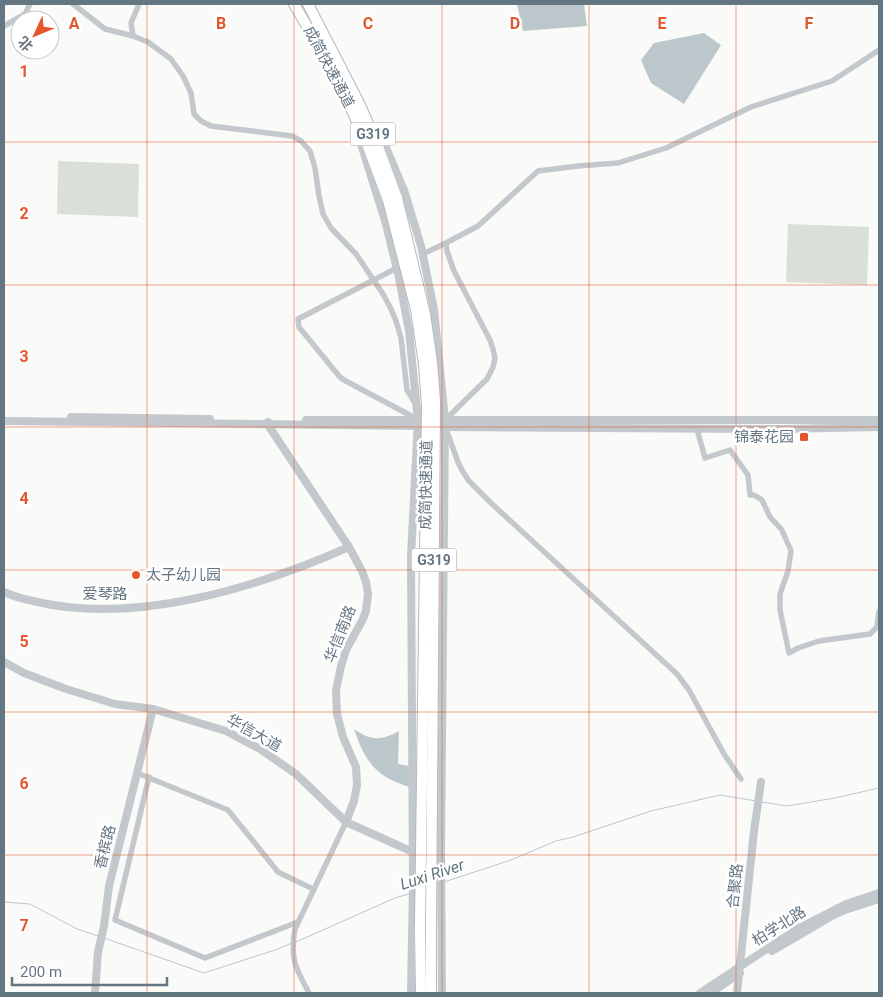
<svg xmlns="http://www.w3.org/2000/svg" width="883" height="997" font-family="Roboto,'Noto Sans SC',sans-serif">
<rect width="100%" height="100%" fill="#fafaf8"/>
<g fill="#dadfd7">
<polygon points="58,161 139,164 138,217 57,214"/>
<polygon points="788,224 869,227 867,285 786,282"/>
</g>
<g fill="#bbc7cb">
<polygon points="517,4 584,4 587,26 523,31"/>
<polygon points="704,33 721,45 684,104 651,83 641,60 654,43"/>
<path d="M354,729C371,741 380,741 399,731L398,764L409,766L410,787C376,777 365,762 354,729Z"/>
</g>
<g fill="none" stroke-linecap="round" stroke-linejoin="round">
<g stroke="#bbc7cb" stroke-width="1">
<polyline points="762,802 787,806 835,798 879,788"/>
<polyline points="444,882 511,860 556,841 573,837 651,811 720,795 756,801"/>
<polyline points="4,902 30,904 77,929 98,936"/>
<polyline points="104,938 204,973 275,950 292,943"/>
<polyline points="296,942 395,898 409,894"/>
</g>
<defs>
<g id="trunk">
<polyline points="294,4 336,76 366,141 388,200"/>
<polyline points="308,4 359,103 377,144 397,198"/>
<polyline points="420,927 421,993"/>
<polyline points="431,993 431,925"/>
</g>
</defs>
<use href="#trunk" stroke="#b4b9bd" stroke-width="12"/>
<g stroke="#c3c8cc" stroke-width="5.5">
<polyline points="73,4 105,29 133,36 148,42 171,59 183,76 191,93 194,114 201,121 211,126 292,136 301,141 310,151 315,168 319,196 323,214 331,228 356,254 383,294 391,309 396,321 401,338 407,390 415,403"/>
<polyline points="4,26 25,14 30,4"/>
<polyline points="133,36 131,23 139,4"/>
<polyline points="427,252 446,243 478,226 538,171 578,166 618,163 666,148 751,107 832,81 879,50"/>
<polyline points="393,270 298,319 299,327 339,376 344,380 417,419"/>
<polyline points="445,420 487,379 493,367 495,358 493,349 490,340 454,271 447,251 446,243"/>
<polyline points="446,429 458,462 463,472 469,481 491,503 677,674 689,690 724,754 741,779"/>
<polyline points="697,429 705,458 730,450 748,475 750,495 754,495 762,500 770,517 782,530 791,551 788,571 780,594 780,610 789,653 798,648 819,641 870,634 877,627 879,611"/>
<polyline points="137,773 228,810 278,872 313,889"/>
<polyline points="149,777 115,920 205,958 298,922"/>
<path d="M309,993C295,967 290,959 295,929L346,822"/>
</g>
<g stroke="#c3c8cc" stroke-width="8">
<polyline points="374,127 384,143 404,190 421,246 434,309 445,420 441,850 442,993"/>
<polyline points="357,131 386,224 399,278 409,331 418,420 411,556 413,883 411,993"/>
<polyline points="71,417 210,419"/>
<polyline points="306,420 422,420"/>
<polyline points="441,420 879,420"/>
<polyline points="4,421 422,426"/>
<polyline points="268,422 268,425 349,547 362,571 366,582 368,594 366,611 363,619 346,650 341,666 336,691 337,714 343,737 356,767 357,785 354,801 346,822"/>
<polyline points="441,427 783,429 879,427"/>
<path d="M4,592C13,596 23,599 33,601C134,626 256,588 349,547"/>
<polyline points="4,662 24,673 66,689 115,704 153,709 226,731 260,749 296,774 346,822 415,853"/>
<polyline points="772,951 830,917 845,910 879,899"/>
<polyline points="95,993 98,952 104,926 109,886 153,709"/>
<polyline points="700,993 797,929 846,904 879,893"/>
<polyline points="711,993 740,973"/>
<polyline points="737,993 754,831 761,782"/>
</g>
<use href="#trunk" stroke="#fff" stroke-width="10"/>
<defs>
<g id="trunk-bridge">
<polyline points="397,198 425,314 432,362 435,401 431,925"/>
<polyline points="388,200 416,310 424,364 427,406 420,927"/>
</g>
</defs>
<use href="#trunk-bridge" stroke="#b4b9bd" stroke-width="12" stroke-linecap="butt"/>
<use href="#trunk-bridge" stroke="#fff" stroke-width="10"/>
</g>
<path fill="none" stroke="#e4572e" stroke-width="1" stroke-opacity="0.55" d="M147,4V993M294,4V993M442,4V993M589,4V993M736,4V993M4,142H879M4,285H879M4,427H879M4,570H879M4,712H879M4,855H879"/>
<g fill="#e4572e" stroke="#fff" stroke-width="2">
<rect x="799" y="432" width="10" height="10" rx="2.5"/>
<circle cx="136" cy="575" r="5"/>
</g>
<g text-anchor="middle" stroke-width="5" stroke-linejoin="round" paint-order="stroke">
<g fill="#fff" stroke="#939fa8" stroke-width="1">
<rect x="350.5" y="122.5" width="45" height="23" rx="4"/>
<rect x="411.5" y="548.5" width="45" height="23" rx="4"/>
</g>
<g font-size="14" font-weight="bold" fill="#657683">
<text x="373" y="139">G319</text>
<text x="434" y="565">G319</text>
</g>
<g font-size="15" fill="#657683" stroke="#fff">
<text transform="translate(329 67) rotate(62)" y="5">成简快速通道</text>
<text transform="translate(426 485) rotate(-89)" y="5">成简快速通道</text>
<text x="105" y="599">爱琴路</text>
<text transform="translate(340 634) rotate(-68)" y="5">华信南路</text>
<text transform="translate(254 733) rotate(29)" y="5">华信大道</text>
<text transform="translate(105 847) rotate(-76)" y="5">香槟路</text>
<text transform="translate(735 886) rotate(-84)" y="5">合聚路</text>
<text transform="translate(779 926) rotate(-32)" y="5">柏学北路</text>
</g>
<g font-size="15" fill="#657683" stroke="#fff" text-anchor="end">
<text x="794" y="442">锦泰花园</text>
<text x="146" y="580" text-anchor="start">太子幼儿园</text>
</g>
<g font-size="16" font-style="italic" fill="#60757c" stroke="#fff">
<text transform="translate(432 874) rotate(-18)" y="6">Luxi River</text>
</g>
</g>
<g font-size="16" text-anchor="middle" font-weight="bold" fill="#e4572e" stroke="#fff" stroke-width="5" stroke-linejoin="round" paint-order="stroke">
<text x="74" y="29">A</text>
<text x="221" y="29">B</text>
<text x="368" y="29">C</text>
<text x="515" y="29">D</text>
<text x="662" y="29">E</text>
<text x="809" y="29">F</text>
<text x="24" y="77">1</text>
<text x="24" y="219">2</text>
<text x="24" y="362">3</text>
<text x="24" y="504">4</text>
<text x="24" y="647">5</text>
<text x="24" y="789">6</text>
<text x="24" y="931">7</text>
</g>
<rect width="883" height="997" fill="none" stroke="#657683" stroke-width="10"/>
<g transform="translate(35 35) rotate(226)"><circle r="24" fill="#ffffff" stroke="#c1c8cd"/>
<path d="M0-4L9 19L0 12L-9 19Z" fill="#e4572e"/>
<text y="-8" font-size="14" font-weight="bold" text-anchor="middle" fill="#657683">北</text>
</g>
<path d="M12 977v8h155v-8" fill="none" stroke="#657683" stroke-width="2.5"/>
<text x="20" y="977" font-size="15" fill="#657683" stroke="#ffffff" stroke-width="4" paint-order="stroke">200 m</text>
</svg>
